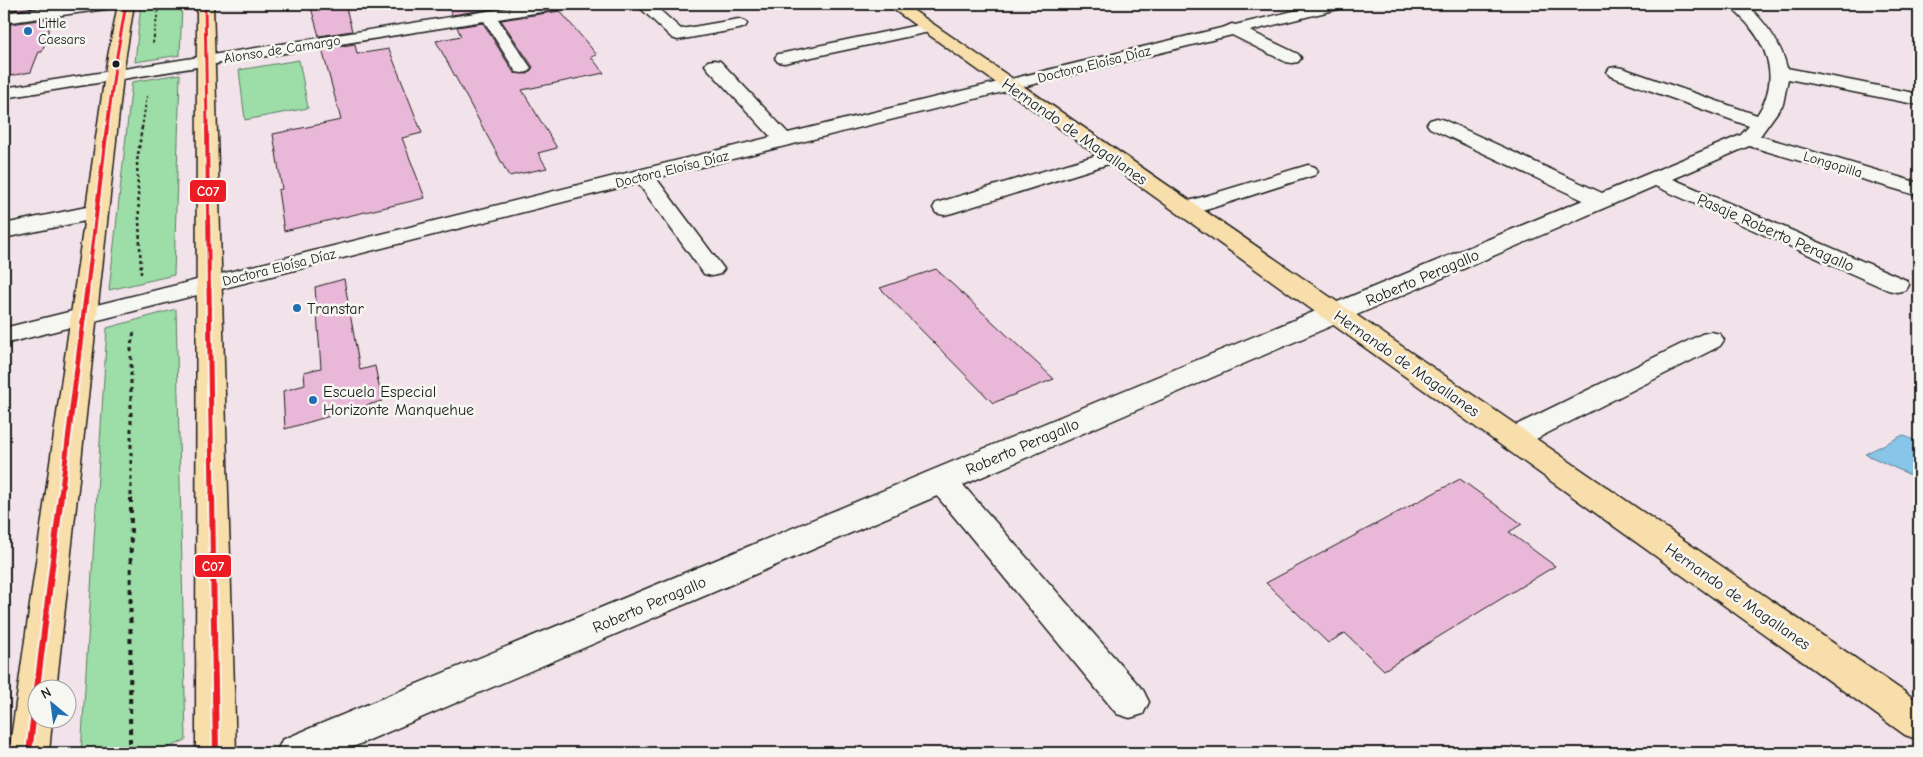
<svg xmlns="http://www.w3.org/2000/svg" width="1923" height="757" font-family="'Comic Neue',sans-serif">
<rect width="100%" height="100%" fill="#f2e3ea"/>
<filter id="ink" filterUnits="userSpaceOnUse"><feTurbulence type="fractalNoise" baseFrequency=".02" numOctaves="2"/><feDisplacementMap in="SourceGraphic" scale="10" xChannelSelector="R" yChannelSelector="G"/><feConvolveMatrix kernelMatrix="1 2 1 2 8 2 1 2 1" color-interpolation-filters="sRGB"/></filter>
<g filter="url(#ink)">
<g fill="#9ddda7" stroke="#5c7c62">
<polygon points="141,4 182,4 180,55 135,62"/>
<polygon points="299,60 308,108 245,120 239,70"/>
<polygon points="180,74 174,275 109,290 132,82"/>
<polygon points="176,309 186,740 157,753 81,753 107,328"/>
</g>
<polygon fill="#87c6e8" stroke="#5c8296" points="1903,435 1919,443 1919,479 1865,454"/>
<g fill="#e9b8d8" stroke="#1c1c1c">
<polygon points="4,4 57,4 4,11"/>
<polygon points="310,4 345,4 352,31 319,36"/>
<polygon points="447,4 522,4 452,15"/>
<polygon points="560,11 597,55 591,57 604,73 522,90 557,148 538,153 547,168 509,176 436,41 461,36 457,27 483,23 514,73 528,74 533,67 501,20"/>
<polygon points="52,18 42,52 39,52 36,59 31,72 4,77 4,25"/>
<polygon points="355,44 357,54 389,49 422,133 402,138 425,198 284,231 278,190 282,189 273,134 341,120 322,49"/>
<polygon points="936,269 1054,379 993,403 880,288"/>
<polygon points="344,279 360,370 375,366 382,401 285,429 283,391 305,385 304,372 321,368 315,287"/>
<polygon points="1460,479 1522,524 1509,532 1555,566 1384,670 1345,633 1328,643 1266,583"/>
</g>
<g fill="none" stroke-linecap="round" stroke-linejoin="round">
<defs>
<g id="minor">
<polygon points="74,4 114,4 111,7 106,9 4,23 4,13"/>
<polygon points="532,4 568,4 565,7 560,9 498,19 531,68 528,72 522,73 516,72 484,21 4,98 4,88"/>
<polygon points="636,4 653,4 681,29 739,19 745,21 747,24 745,27 739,29 678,40 672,38"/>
<polygon points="1323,4 1349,4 1346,7 1250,31 1298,54 1301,58 1298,62 1292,63 1286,62 1232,35 656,178 724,269 720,274 712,276 704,274 638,183 4,344 4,328 771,137 708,69 705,65 708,61 714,60 720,61 788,133 1225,27 1232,24 1235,25"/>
<path d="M1729,4H1746C1765,22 1781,42 1787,68L1919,94V105L1788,79L1783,104L1760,136L1919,183V196L1749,146L1673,179L1906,280L1909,285L1906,290L1897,292L1888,290L1655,186L963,485L1143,690L1149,702L1143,714L1130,718L1117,714L937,496L339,753H276L282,740L1583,200L1430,128L1427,124L1430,120L1437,118L1444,120L1602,193L1741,135L1749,126L1610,76L1607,72L1610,68L1616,67L1622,68L1757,115C1777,86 1772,54 1750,27C1744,19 1735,12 1729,4Z"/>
<polygon points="928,23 934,25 936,28 934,31 784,63 778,62 775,58 778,54 784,53"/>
<polygon points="1111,151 1118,153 1121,157 1118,161 952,213 944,215 936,213 933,208 936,203"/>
<polygon points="1308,165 1315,167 1318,171 1315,175 1187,216 1179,214 1176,209 1179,204"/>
<polygon points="96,205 104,207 107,212 104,217 4,238 4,224"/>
<polygon points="1711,332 1720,334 1724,340 1720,346 1524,445 1514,448 1504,445 1499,438 1504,431 1702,334"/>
</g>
<g id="major">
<polygon points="118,4 134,4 124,67 56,690 38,690 38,720 52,720 49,753 9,753 106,67"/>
<polygon points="197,4 213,4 236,753 196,753"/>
<polygon points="886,4 904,4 1919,702 1919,740 1905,735"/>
</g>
</defs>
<use href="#minor" stroke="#1c1c1c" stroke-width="3"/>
<use href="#major" stroke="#1c1c1c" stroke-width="3"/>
<g stroke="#1c1c1c" stroke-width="2" stroke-dasharray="2.5 2.5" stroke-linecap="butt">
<polyline points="153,43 159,4"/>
<polyline points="142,128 147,96"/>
</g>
<polyline stroke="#1c1c1c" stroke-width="2.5" stroke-dasharray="3 3" stroke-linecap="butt" points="141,274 137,162 142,127"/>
<polyline stroke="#1c1c1c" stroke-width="3" stroke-dasharray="4 4" stroke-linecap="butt" points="131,496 131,345 134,332"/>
<polyline stroke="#1c1c1c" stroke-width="4" stroke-dasharray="5 5" stroke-linecap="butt" points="130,753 131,495"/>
<use href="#minor" fill="#f6f6f2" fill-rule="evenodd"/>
<use href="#major" fill="#f8deab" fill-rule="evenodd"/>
<defs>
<g id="bus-1-far3">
<polyline points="205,4 207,128"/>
<polyline points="107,128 115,67 126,4"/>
</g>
<g id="bus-1-far2">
<polyline points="207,127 209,290"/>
<polyline points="87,290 107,127"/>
</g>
<g id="bus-1-far1">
<polyline points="209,289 212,496"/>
<polyline points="61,496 87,289"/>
</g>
<g id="bus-1">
<polyline points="212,495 216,753"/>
<polyline points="29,753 61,495"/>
</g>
</defs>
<use href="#bus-1-far3" stroke="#f6f6f2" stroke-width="5.5"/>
<use href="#bus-1-far2" stroke="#f6f6f2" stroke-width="7"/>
<use href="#bus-1-far1" stroke="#f6f6f2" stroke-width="9"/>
<use href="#bus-1" stroke="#f6f6f2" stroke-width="10"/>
<use href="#bus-1-far3" stroke="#ed1c24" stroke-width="3"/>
<use href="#bus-1-far2" stroke="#ed1c24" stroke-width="4"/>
<use href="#bus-1-far1" stroke="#ed1c24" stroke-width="5"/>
<use href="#bus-1" stroke="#ed1c24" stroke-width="6"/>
</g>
</g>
<g fill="#1f6fb2" stroke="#f6f6f2" stroke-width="2">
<circle cx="28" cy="31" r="5"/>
<circle cx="297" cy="308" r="5"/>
<circle cx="313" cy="400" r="5"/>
</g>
<circle fill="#1c1c1c" stroke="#f6f6f2" stroke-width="2" cx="116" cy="64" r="4.5"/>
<g text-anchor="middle" stroke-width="5" stroke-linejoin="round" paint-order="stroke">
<g font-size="14" fill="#1c1c1c" stroke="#f6f6f2" text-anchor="start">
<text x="38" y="28">Little<tspan x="38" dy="16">Caesars</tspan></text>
</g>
<g font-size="14" fill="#1c1c1c" stroke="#f6f6f2">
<text transform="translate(282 49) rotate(-9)" y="5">Alonso de Camargo</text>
<text transform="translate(1094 64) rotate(-14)" y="5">Doctora Eloísa Díaz</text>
<text transform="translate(1833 164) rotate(17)" y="5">Longopilla</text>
<text transform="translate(672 169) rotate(-14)" y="5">Doctora Eloísa Díaz</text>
<text transform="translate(279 267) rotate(-14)" y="5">Doctora Eloísa Díaz</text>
</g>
<g font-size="16" fill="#1c1c1c" stroke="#f6f6f2">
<text transform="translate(1075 131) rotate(35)" y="6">Hernando de Magallanes</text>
<text transform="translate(1776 232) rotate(24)" y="6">Pasaje Roberto Peragallo</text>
<text transform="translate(1422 277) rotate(-23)" y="6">Roberto Peragallo</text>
<text transform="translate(1407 363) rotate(35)" y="6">Hernando de Magallanes</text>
<text transform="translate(1022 446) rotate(-23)" y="6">Roberto Peragallo</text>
<text transform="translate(1738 596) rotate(35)" y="6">Hernando de Magallanes</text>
<text transform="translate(649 604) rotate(-23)" y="6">Roberto Peragallo</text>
</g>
<g font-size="16" fill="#1c1c1c" stroke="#f6f6f2" text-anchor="start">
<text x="307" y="314">Transtar</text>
<text x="323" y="397">Escuela Especial<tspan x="323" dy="18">Horizonte Manquehue</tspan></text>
</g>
</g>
<g stroke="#f6f6f2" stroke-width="2">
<rect x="189" y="179" width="38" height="24" rx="5" fill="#ed1c24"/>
<rect x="194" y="554" width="38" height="24" rx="5" fill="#ed1c24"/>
</g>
<g font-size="14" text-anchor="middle" font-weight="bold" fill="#fff">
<text x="208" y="196">C07</text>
<text x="213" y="571">C07</text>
</g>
<rect width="1923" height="757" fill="none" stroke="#f6f6f2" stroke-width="20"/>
<rect x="10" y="10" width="1903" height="737" fill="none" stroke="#1c1c1c" stroke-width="2" filter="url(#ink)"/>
<g transform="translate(52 704) rotate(331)"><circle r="24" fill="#f6f6f2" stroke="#9f9f9c"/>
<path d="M0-4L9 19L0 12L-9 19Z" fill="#1f6fb2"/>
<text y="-8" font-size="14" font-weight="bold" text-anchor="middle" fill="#1c1c1c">N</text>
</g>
</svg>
